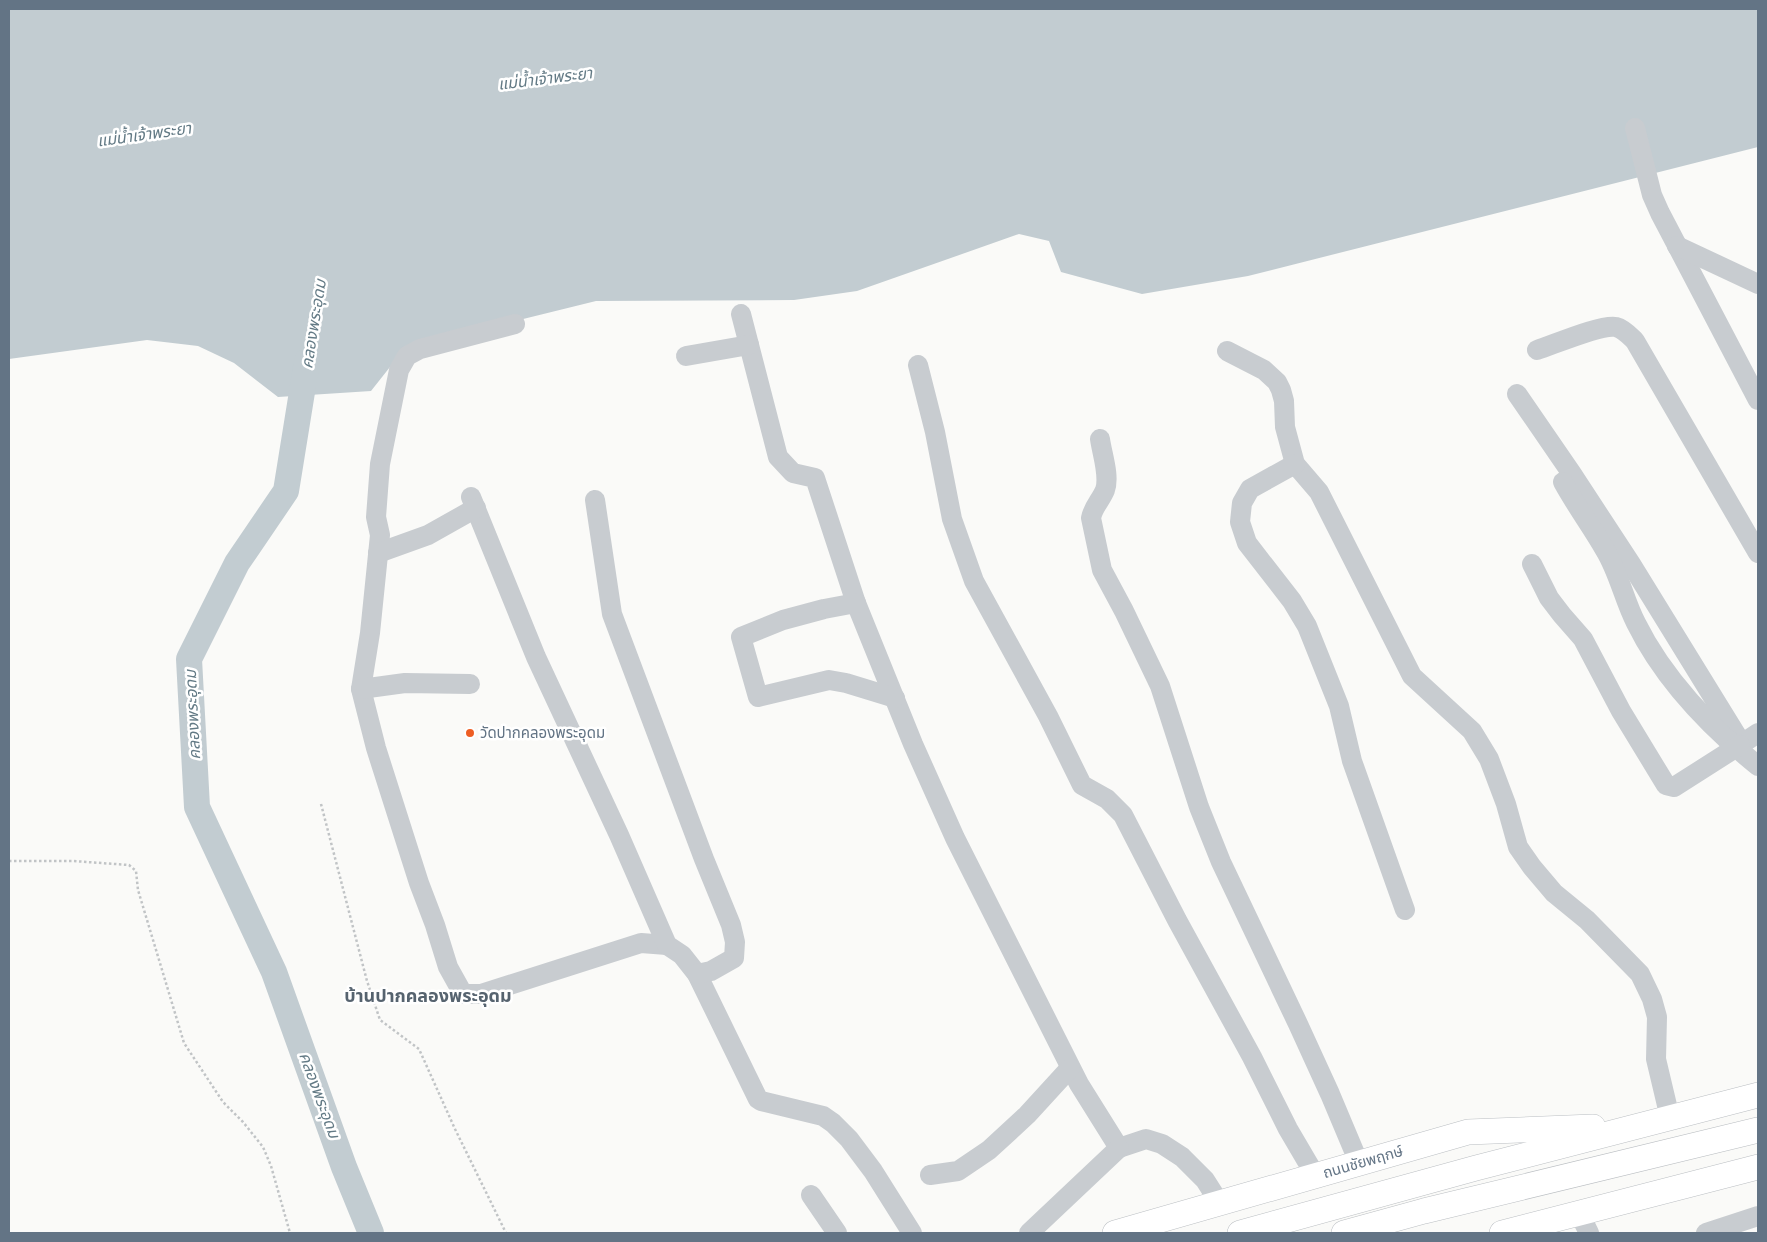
<svg xmlns="http://www.w3.org/2000/svg" width="1767" height="1242" font-family="Manrope,'Noto Sans Thai',sans-serif">
<rect width="100%" height="100%" fill="#fafaf8"/>
<polygon fill="#c2ccd1" points="9,9 1758,9 1758,147 1248,276 1142,294 1061,272 1049,241 1019,234 857,291 794,300 596,301 405,348 371,391 278,397 234,363 198,346 147,340 9,359"/>
<g fill="none" stroke-linecap="round" stroke-linejoin="round">
<polyline stroke="#c2ccd1" stroke-width="26" points="307,361 286,491 237,563 189,659 197,807 274,972 344,1167 371,1233"/>
<defs>
<g id="major">
<polyline points="1115,1233 1468,1132 1593,1127"/>
<polyline points="1240,1233 1476,1168 1758,1095"/>
<polyline points="1344,1233 1424,1211 1758,1130"/>
<polyline points="1502,1233 1758,1167"/>
</g>
</defs>
<use href="#major" stroke="#bbbfc3" stroke-width="26"/>
<g stroke="#c1c4c6" stroke-width="2.5" stroke-dasharray="2.5 2.5" stroke-linecap="butt">
<polyline points="321,804 367,981 380,1020 419,1049 455,1129 506,1233"/>
<polyline points="9,861 73,861 129,865 136,871 138,890 184,1043 223,1102 243,1122 263,1147 271,1166 290,1233"/>
</g>
<g stroke="#c8ccd0" stroke-width="20">
<polyline points="1635,128 1652,195 1660,213 1758,400"/>
<polyline points="1677,246 1758,284"/>
<polyline points="741,314 778,457 793,473 815,478 856,603 913,744 955,838 1079,1084 1119,1148 1146,1139 1162,1144 1182,1157 1205,1180 1219,1202"/>
<polyline points="515,324 420,349 407,356 399,370 380,464 376,517 380,535 370,633 361,689 376,748 419,883 435,925 448,967 463,994 481,994 641,943 667,945"/>
<path d="M1537,350C1553,345 1601,324 1616,327C1624,329 1630,336 1635,341L1758,553"/>
<polyline points="1227,351 1264,370 1277,382 1281,390 1284,401 1285,427 1295,464 1319,492 1412,676 1472,731 1489,759 1506,804 1518,847 1532,867 1554,893 1587,920 1640,974 1652,999 1657,1017 1656,1059 1670,1118"/>
<polyline points="686,356 749,345"/>
<polyline points="918,365 935,432 952,519 974,581 1048,716 1082,785 1107,799 1123,815 1177,920 1252,1057 1288,1129 1315,1175"/>
<polyline points="1517,394 1572,474 1631,564 1737,736 1740,745 1758,733"/>
<path d="M1100,439C1102,454 1110,476 1105,490C1101,500 1093,507 1091,518L1102,570L1124,611L1160,686L1199,807L1221,862L1298,1024L1330,1094L1359,1163"/>
<polyline points="1295,464 1250,489 1242,503 1240,522 1247,543 1292,601 1307,626 1339,706 1352,761 1405,910"/>
<path d="M1563,482C1576,506 1592,527 1605,550C1619,573 1624,600 1636,623C1663,678 1711,728 1758,766"/>
<polyline points="471,497 536,657 619,835 667,945 682,955 697,974 758,1099 761,1101 823,1116 833,1123 849,1139 873,1171 912,1233"/>
<polyline points="595,500 612,614 704,859 731,925 735,942 734,958 711,971 697,974"/>
<polyline points="378,553 428,535 476,508"/>
<polyline points="1532,564 1549,598 1562,615 1583,639 1621,711 1666,785 1674,787 1740,745"/>
<polyline points="856,603 824,609 783,620 741,637 758,697 829,680 846,683 895,698"/>
<polyline points="361,689 405,683 470,684"/>
<polyline points="930,1175 958,1171 989,1150 1027,1115 1070,1068"/>
<polyline points="811,1195 837,1233"/>
<polyline points="1579,1213 1589,1233"/>
<polyline points="1029,1233 1119,1148"/>
<polyline points="1706,1233 1758,1216"/>
</g>
<use href="#major" stroke="#fff" stroke-width="25"/>
</g>
<circle fill="#ee5e24" stroke="#fff" stroke-width="2" cx="470" cy="733" r="5"/>
<g text-anchor="middle" stroke-width="5" stroke-linejoin="round" paint-order="stroke">
<g font-size="15" fill="#637485" stroke="#fff" text-anchor="start">
<text x="480" y="738">วัดปากคลองพระอุดม</text>
</g>
<g font-size="15" fill="#637485" stroke="#fff">
<text transform="translate(1363 1162) rotate(-16)" y="5">ถนนชัยพฤกษ์</text>
</g>
<g font-size="16" font-style="italic" fill="#637a85" stroke="#fff">
<text transform="translate(545 78) rotate(-7)" y="6">แม่น้ำเจ้าพระยา</text>
<text transform="translate(144 134) rotate(-8)" y="6">แม่น้ำเจ้าพระยา</text>
<text transform="translate(313 324) rotate(-81)" y="6">คลองพระอุดม</text>
<text transform="translate(192 715) rotate(-93)" y="6">คลองพระอุดม</text>
<text transform="translate(320 1095) rotate(70)" y="6">คลองพระอุดม</text>
</g>
<g font-size="18" font-weight="bold" fill="#56636f" stroke="#fff">
<text x="428" y="1002">บ้านปากคลองพระอุดม</text>
</g>
</g>
<rect width="1767" height="1242" fill="none" stroke="#637485" stroke-width="20"/>
</svg>
